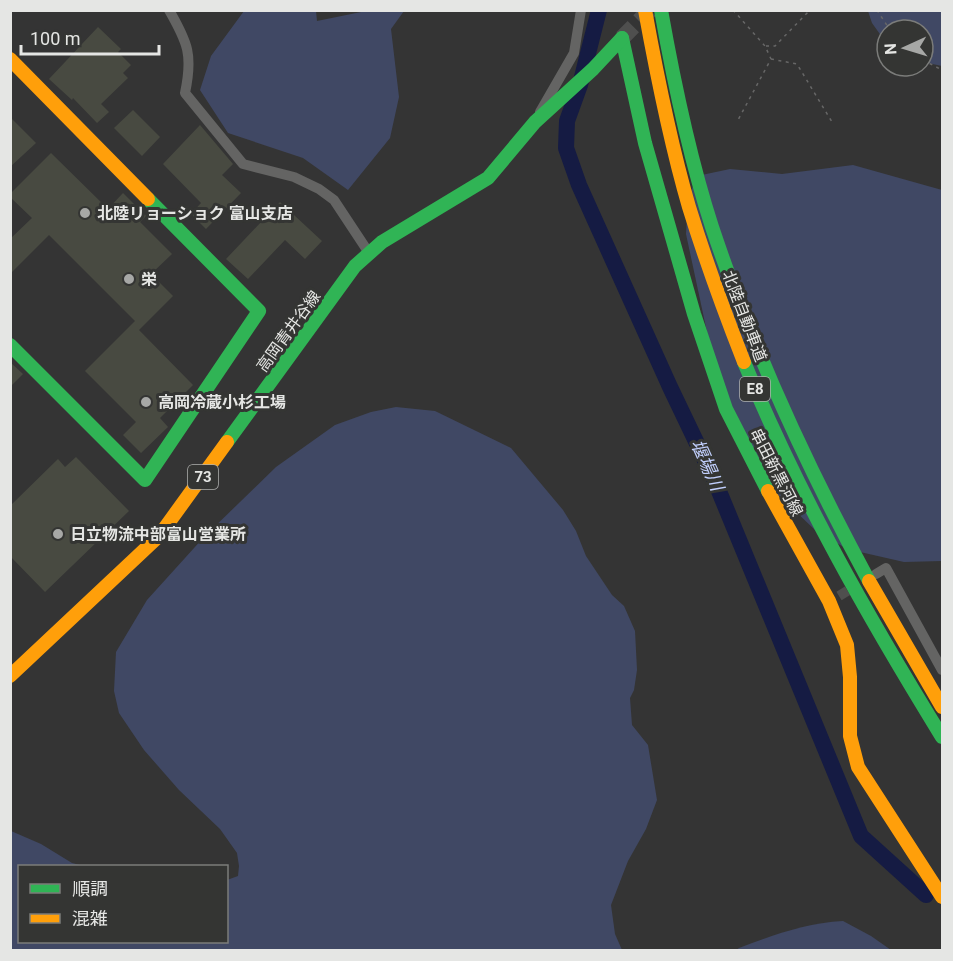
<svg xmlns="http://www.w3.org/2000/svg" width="953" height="961" font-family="Roboto,'Noto Sans JP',sans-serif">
<rect width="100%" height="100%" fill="#343434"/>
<g fill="#404864">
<polygon points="244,11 316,11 317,21 366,11 404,11 391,29 399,97 390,138 348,190 303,158 228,133 200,90 211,56"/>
<polygon points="868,11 942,11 942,66 923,62 923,30 887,30 887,44 872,23"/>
<polygon points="853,165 942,190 942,561 904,562 847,549 815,530 769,486 719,388 686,234 688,199 697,176 730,169 782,174"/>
<polygon points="396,407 435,411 511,448 563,510 576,531 586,556 612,595 624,606 635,631 637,670 634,690 630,698 632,725 648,745 657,800 646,829 628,861 611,905 615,934 622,950 11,950 11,831 41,844 72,863 84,866 20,866 20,942 226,942 227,880 238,876 239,866 237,853 220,829 179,790 144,750 119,713 114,691 116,652 147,600 204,537 276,467 335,425 371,412"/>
<path d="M843,921L871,936L891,950H736L739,948C773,935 806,923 843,921Z"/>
</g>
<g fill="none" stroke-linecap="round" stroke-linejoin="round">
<polyline stroke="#151b43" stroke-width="16" points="599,10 580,85 567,121 566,148 579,185 670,387 714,479 861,836 926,895"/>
</g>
<g fill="#484a41">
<polygon points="98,27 121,49 118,52 131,65 123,73 128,78 101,104 109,112 97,123 73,98 72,100 49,79"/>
<polygon points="133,110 160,137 142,156 114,128"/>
<polygon points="10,117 36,143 10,167"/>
<polygon points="200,125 233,164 222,175 241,193 206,229 191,214 201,203 163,164"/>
<polygon points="51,153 108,209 123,193 146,216 140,222 172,254 151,274 173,296 139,330 193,385 160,418 168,427 141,453 123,435 136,422 85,371 135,321 49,235 10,274 10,239 32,218 10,197 10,194"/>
<polygon points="280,202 322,241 305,259 285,240 248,279 226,259"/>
<polygon points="10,362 23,374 10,387"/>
<polygon points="76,457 129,511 45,592 10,556 10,506 58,459 65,467"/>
</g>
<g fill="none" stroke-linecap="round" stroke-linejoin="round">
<polyline stroke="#4f4f4e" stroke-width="10" stroke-dasharray="10 5" stroke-linecap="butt" points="839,596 857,585"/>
<polyline stroke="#4f4f4e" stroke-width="16" stroke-dasharray="16 8" stroke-linecap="butt" points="622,38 650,10"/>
<g stroke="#676767" stroke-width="1.5" stroke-dasharray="3 4.5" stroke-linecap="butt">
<polyline points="733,10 765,46 771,59 738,120"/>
<polyline points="877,10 890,30"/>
<polyline points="766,46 775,46 810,10"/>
<polyline points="771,59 797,64 832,122"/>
<polyline points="923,60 942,70"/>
</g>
<g stroke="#646463" stroke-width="10">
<path d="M169,10C188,43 193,55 185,93L243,164L294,177L319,189L334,200L369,253"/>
<polyline points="540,112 574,53 581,10"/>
<polyline points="876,574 886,568 942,670"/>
</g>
<g stroke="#30b455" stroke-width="14">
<path d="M661,10C674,83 689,156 712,227C753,350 807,467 869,581"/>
<polyline points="622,38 645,143 694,314 726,409 768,491"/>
<polyline points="10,345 145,480 259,311 148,199"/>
<path d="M744,362C798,494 868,617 942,737"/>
<polyline points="227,442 355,266 382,242 488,178 535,122 593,69 622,38"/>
</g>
<g stroke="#ff9f0a" stroke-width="14">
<path d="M645,10C657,76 670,142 689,207C705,259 724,311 744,362"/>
<polyline points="10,59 148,199"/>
<polyline points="768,491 829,601 847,645 850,677 850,736 858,767 942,897"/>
<polyline points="869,581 942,707"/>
<polyline points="10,676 159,536 227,442"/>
</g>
</g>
<g fill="#a7a8a6" stroke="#343533" stroke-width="2">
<circle cx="85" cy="213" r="6"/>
<circle cx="129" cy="279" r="6"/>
<circle cx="146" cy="402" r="6"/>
<circle cx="58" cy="534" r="6"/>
</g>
<g text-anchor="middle" stroke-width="6" stroke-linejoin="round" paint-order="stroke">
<g fill="#343533" stroke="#b0b1af" stroke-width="1.5">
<rect x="740" y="377" width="30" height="24" rx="4.5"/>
<rect x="188" y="465" width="30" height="24" rx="4.5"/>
</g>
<g font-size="15" font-weight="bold" fill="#e5e6e4">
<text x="755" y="394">E8</text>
<text x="203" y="482">73</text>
</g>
<g font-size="16" font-weight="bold" fill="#e5e6e4" stroke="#343533" text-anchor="start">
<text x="97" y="219">北陸リョーショク 富山支店</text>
<text x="141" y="285">栄</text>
<text x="158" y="408">高岡冷蔵小杉工場</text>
<text x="70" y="540">日立物流中部富山営業所</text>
</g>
<g font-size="16" fill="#e5e6e4" stroke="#343533">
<text transform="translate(745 316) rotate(69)" y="6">北陸自動車道</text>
<text transform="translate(288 331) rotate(-54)" y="6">高岡青井谷線</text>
<text transform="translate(777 472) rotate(63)" y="6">串田新黒河線</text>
</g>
<g font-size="18" font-style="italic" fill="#c1cffd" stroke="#343533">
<text transform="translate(707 465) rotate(66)" y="6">堰場川</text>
</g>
</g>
<rect width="953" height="961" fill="none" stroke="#e5e6e4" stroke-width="24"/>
<rect x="18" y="865" width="210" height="78" fill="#343533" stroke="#7b7c7a" stroke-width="1.5"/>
<rect x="30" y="884" width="30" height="9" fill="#30b455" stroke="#7b7c7a" stroke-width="1.5"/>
<text x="72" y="895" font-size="18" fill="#e5e6e4">順調</text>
<rect x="30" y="914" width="30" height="9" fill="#ff9f0a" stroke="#7b7c7a" stroke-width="1.5"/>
<text x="72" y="925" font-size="18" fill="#e5e6e4">混雑</text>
<g transform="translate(905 48) rotate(266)"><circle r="28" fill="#343533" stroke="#7b7c7a" stroke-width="1.5"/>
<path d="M0-4.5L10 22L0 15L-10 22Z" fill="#a7a8a6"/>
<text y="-9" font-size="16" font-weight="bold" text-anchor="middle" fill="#e5e6e4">N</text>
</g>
<path d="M21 45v9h138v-9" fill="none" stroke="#e5e6e4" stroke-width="3"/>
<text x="30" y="45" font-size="18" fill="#e5e6e4" stroke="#343533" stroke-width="4.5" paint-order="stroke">100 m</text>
</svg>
